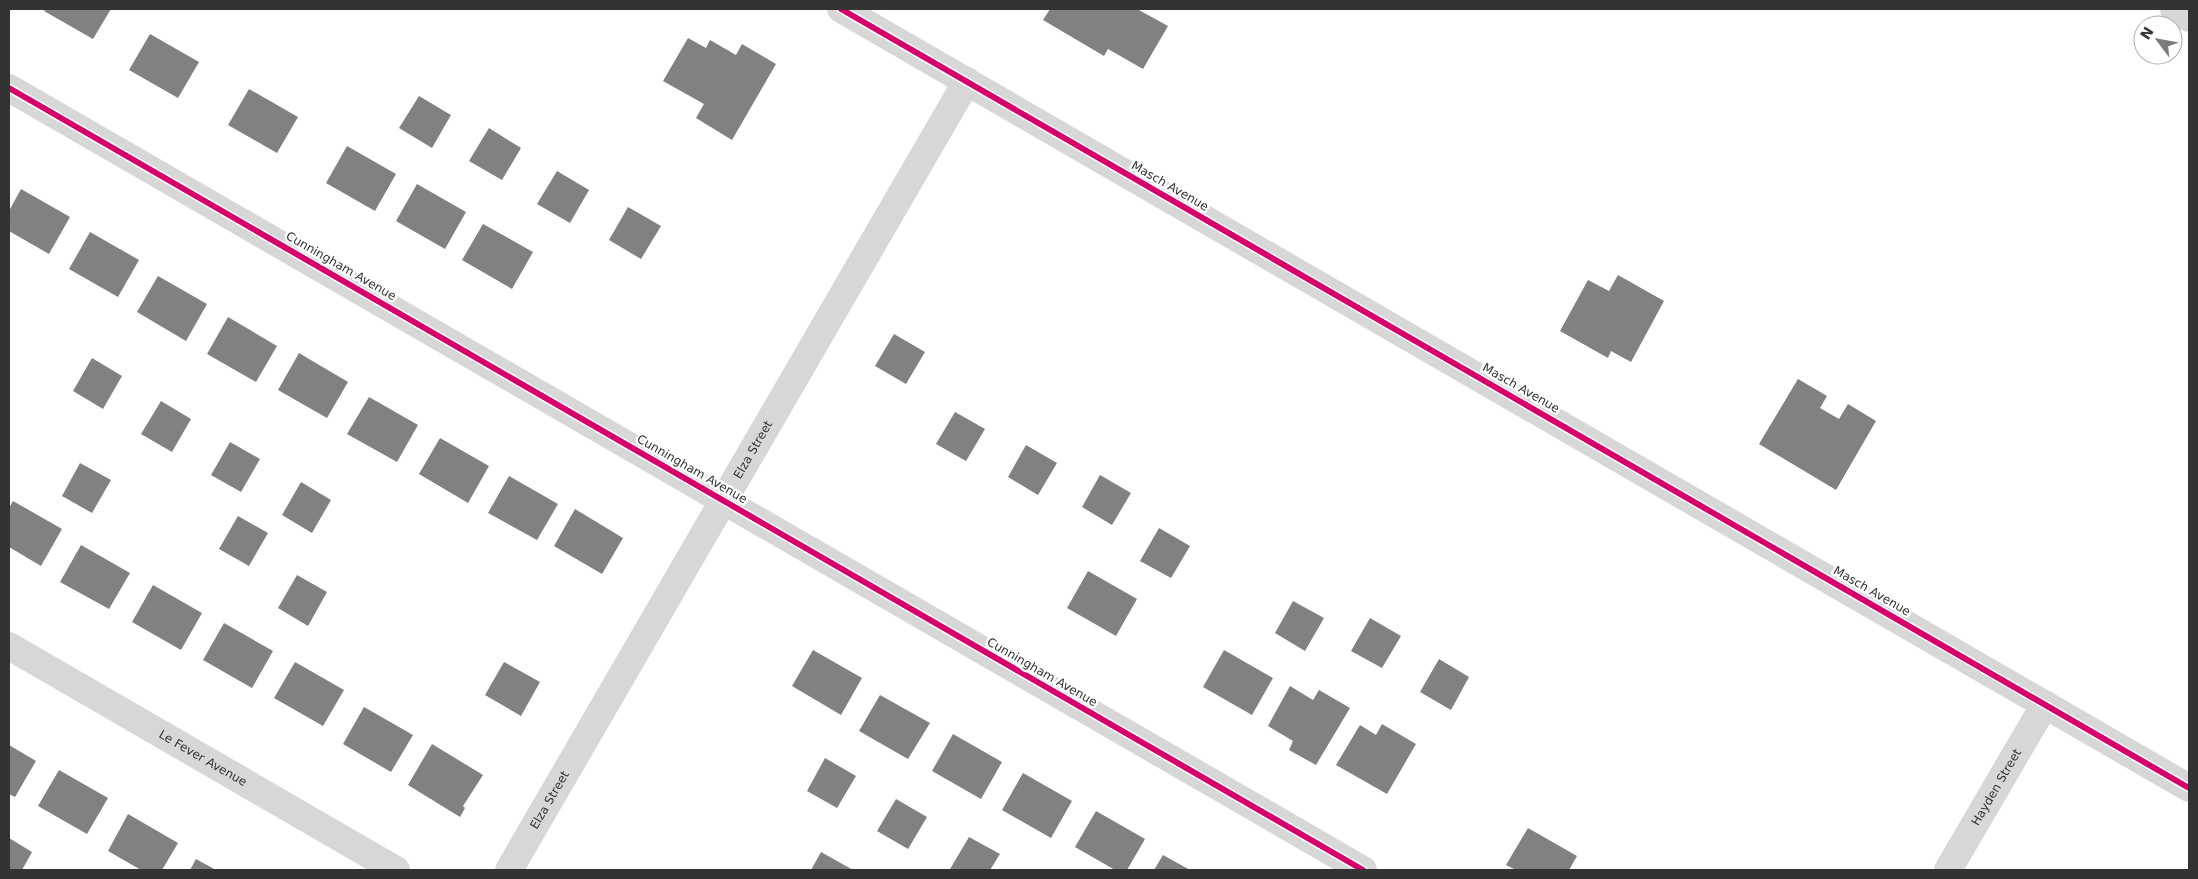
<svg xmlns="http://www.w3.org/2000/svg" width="2198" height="879" font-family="'DejaVu Sans',sans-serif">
<rect width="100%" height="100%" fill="#fff"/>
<g fill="#818181">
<polygon points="46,9 111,9 93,39 44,11"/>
<polygon points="1050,9 1137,9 1168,26 1143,69 1108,49 1104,56 1043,20"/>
<polygon points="150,34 199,62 178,98 129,70"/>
<polygon points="688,38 706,48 710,40 736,55 742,44 776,64 732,140 696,118 704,104 663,81"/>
<polygon points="249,89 298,117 277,153 228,125"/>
<polygon points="419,96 451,115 432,148 399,128"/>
<polygon points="489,128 521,148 502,180 469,161"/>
<polygon points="347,146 396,174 375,211 326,183"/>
<polygon points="557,171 589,190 570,223 537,204"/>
<polygon points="417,184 466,212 445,249 396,221"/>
<polygon points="21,189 70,217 49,254 9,231 9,211"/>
<polygon points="628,207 661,226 641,259 609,240"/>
<polygon points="483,224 533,252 512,289 462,260"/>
<polygon points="90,232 139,260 118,297 69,269"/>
<polygon points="1618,275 1664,301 1631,362 1611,351 1608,358 1560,331 1588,280 1609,291"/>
<polygon points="158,276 207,304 186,341 137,312"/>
<polygon points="228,317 277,346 256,382 207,354"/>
<polygon points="894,334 925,352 906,384 875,366"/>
<polygon points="299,353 348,382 327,418 278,390"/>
<polygon points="92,358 122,376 103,409 73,391"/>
<polygon points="1798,379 1827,396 1820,408 1839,419 1848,404 1876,421 1836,490 1759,444"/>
<polygon points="369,397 418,425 397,462 347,434"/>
<polygon points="161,401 191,419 172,452 141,434"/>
<polygon points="955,412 985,429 966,461 936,444"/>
<polygon points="440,438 489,466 468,503 419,474"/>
<polygon points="230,442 260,459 241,492 211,475"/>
<polygon points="1026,445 1057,463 1038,495 1008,477"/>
<polygon points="80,463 111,480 92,513 62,496"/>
<polygon points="1100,475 1131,493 1112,525 1082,507"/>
<polygon points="509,476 558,504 537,540 488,513"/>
<polygon points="301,482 331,500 312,533 282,515"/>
<polygon points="13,501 62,529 41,566 9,547 9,508"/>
<polygon points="575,509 623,538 602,574 554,546"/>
<polygon points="238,516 268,533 249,566 219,549"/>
<polygon points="1159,528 1190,546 1171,578 1140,561"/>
<polygon points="81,545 130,573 109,609 60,582"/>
<polygon points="1088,571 1137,599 1116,636 1067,608"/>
<polygon points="297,575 327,592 308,626 278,608"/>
<polygon points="153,585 202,613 181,650 132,622"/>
<polygon points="1293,601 1324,618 1305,651 1275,633"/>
<polygon points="1370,618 1401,636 1382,668 1351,651"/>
<polygon points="224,623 273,651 252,688 203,660"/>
<polygon points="813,650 862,678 841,715 792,686"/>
<polygon points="1224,650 1273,678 1252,715 1203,687"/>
<polygon points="1439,659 1469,677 1451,710 1420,692"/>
<polygon points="295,662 344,690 323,726 274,698"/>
<polygon points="504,662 540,682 521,716 485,695"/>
<polygon points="1290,686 1313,700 1319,690 1350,708 1316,765 1289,750 1293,741 1268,726"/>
<polygon points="880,695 930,723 908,759 859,731"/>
<polygon points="364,707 413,735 391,772 343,744"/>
<polygon points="1382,724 1416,744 1387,794 1336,765 1360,725 1376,735"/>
<polygon points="953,734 1002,762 981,799 932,771"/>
<polygon points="432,744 483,775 463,806 465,808 460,817 408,785"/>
<polygon points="9,745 36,761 15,797 9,794"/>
<polygon points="825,758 856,776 837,808 807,791"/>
<polygon points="59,770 108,798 87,834 38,806"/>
<polygon points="1023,773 1072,801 1051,838 1002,810"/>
<polygon points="896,799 927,817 908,849 877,831"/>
<polygon points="1096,811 1145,839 1127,870 1115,870 1075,847"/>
<polygon points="128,814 178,843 162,870 141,870 108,851"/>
<polygon points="1528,828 1577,856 1569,870 1516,870 1506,865"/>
<polygon points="969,837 1000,854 990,870 950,869"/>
<polygon points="9,838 32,852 22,870 9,870"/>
<polygon points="821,852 853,870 811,870"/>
<polygon points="1163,855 1190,870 1154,870"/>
<polygon points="196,859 216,870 190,870"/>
</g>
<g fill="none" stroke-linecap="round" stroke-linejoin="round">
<g stroke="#d7d7d7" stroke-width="28">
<polyline points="841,9 2189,788"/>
<polyline points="2174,9 2189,18"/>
<polyline points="9,88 1363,870"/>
<path id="s1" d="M9,646L396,870"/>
<path id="s2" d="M509,870L967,81"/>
<path id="s3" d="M1948,870L2045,704"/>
</g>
<defs>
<g id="cycleway">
<polyline points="841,9 2189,788"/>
<polyline points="9,88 1363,870"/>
</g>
</defs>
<use href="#cycleway" stroke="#fff" stroke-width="9"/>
<use href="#cycleway" stroke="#d6006c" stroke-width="6"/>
</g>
<g text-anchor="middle" stroke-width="5" stroke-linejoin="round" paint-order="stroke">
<g font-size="12" fill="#333" stroke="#fff">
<text transform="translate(1170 186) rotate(30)" y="4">Masch Avenue</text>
<text transform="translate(341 266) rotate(30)" y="4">Cunningham Avenue</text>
<text transform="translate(1521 388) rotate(30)" y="4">Masch Avenue</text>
<text dy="4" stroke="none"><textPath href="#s2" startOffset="486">Elza Street</textPath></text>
<text transform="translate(692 469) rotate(30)" y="4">Cunningham Avenue</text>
<text transform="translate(1872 591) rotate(30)" y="4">Masch Avenue</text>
<text transform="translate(1042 672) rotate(30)" y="4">Cunningham Avenue</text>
<text dy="4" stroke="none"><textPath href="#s1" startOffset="224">Le Fever Avenue</textPath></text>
<text dy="4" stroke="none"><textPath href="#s3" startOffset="96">Hayden Street</textPath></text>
<text dy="4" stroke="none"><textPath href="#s2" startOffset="81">Elza Street</textPath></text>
</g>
</g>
<rect width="2198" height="879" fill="none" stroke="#333333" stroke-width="20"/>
<g transform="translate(2158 40) rotate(302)"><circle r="24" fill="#ffffff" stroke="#adadad"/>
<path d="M0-4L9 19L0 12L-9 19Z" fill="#7a7a7a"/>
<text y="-8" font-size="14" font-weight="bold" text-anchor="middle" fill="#333333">N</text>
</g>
</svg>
